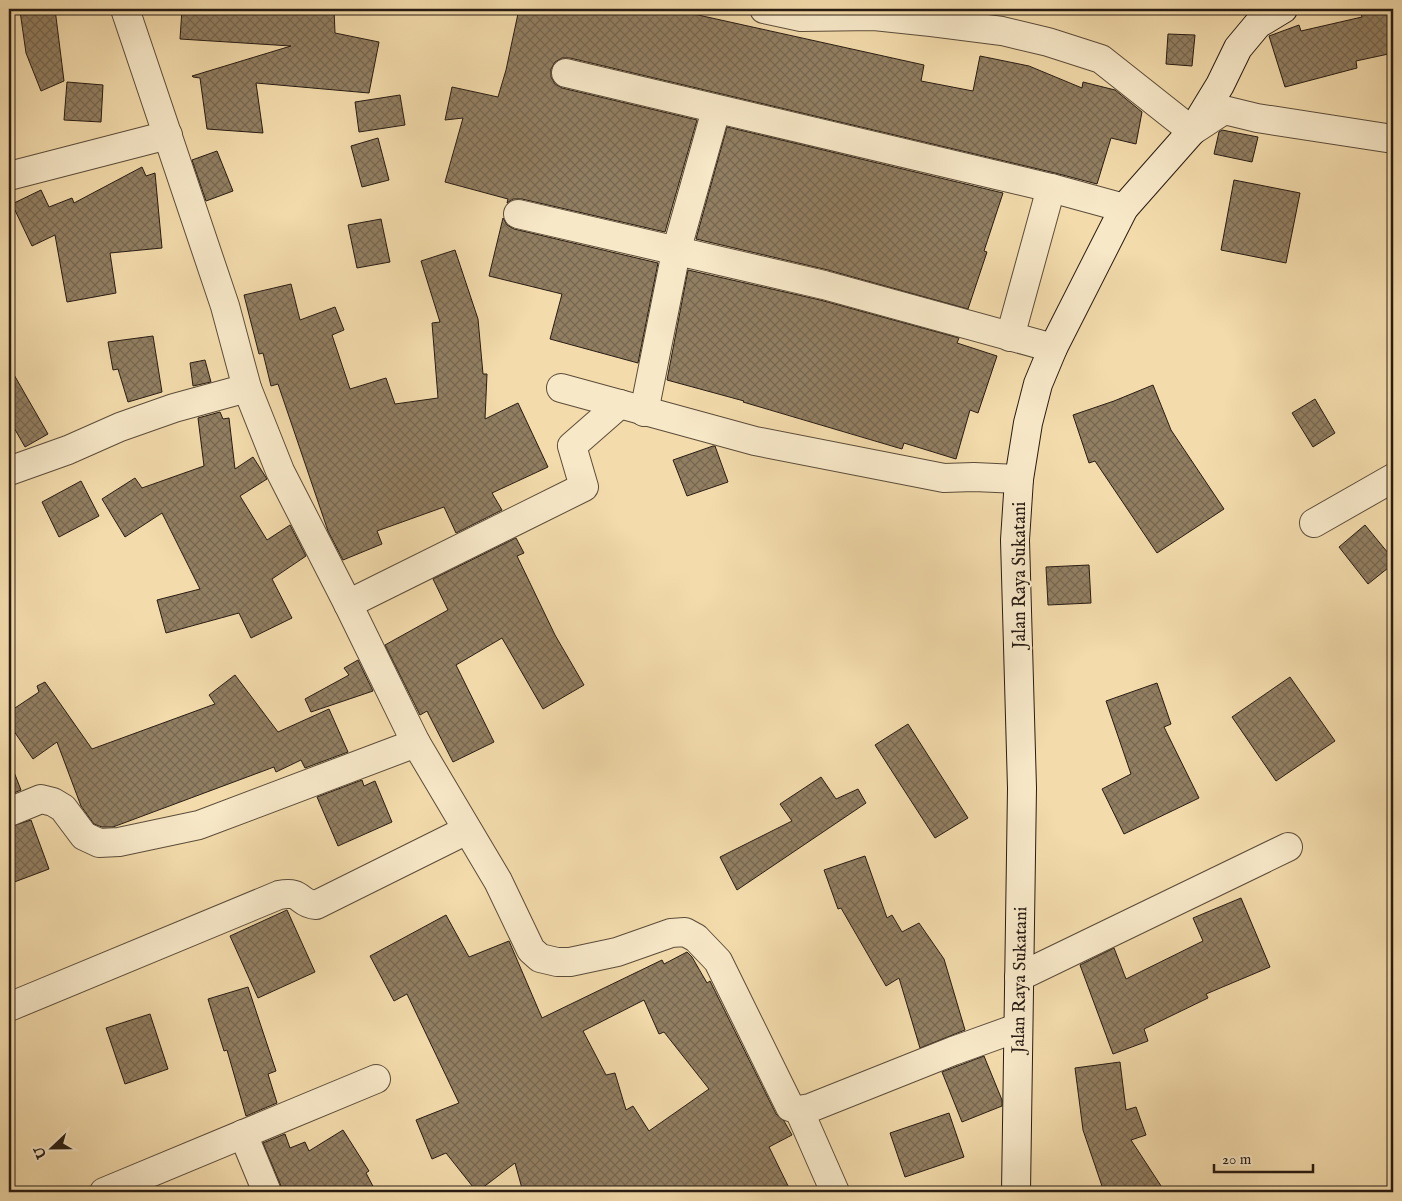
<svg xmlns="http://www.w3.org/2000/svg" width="1402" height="1201" font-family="'IM FELL English',serif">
<defs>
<pattern id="building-cross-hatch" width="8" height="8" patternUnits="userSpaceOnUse" patternTransform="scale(1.25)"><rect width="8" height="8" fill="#927f62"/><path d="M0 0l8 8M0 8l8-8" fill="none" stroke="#776750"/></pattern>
</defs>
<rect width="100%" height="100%" fill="#f3dbab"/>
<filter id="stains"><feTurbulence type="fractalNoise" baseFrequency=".004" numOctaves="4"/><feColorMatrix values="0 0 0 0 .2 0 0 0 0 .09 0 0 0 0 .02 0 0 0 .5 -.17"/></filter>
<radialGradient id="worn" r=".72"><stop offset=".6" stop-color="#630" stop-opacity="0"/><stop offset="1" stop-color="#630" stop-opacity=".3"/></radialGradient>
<g fill="url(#building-cross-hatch)" stroke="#281c13" fill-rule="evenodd">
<polygon points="39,9 55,9 64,81 41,91 26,53 20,11"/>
<polygon points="182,9 254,9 254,13 304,9 334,9 335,33 379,42 369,93 256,83 263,133 207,129 200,78 193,77 192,76 291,46 180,39"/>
<polygon points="519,9 671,9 924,65 921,81 973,91 980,56 1029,66 1082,88 1083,82 1115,90 1142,112 1136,144 1111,138 1097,184 1055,173 570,58 562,58 555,62 551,69 551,77 555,84 562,88 697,120 665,232 522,199 513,199 507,203 508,199 445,182 463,118 445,120 452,87 498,97 506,70"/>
<polygon points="1360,9 1393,9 1393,53 1356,61 1357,68 1285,87 1269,36 1299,25 1301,31 1362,17"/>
<polygon points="1168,34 1195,35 1192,66 1166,64"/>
<polygon points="67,82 103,85 101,122 64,120"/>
<polygon points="400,95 405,125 359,132 355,102"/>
<polygon points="727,127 1003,193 984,251 987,252 968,309 828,270 696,239"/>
<polygon points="1222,130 1258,137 1252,162 1214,154 1219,132"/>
<polygon points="378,138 389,180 362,187 351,146"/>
<polygon points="217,151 233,191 206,201 192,160"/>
<polygon points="142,167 146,176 155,173 162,248 110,253 116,293 67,302 55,235 32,246 12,204 41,190 49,207 72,198 74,203"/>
<polygon points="1234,180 1300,193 1286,263 1221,250"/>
<polygon points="503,218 507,225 514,229 658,263 638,363 550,339 562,294 489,276"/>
<polygon points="381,219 390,262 357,268 348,225"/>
<polygon points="455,250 478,319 483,374 487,374 485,419 518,403 548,467 492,493 502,510 456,533 444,507 377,531 382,544 343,560 328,531 278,384 271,386 263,353 259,354 244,295 291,284 300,320 335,307 344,330 332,335 350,389 386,378 395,404 438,398 432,323 440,322 421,261"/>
<polygon points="688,270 820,300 959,338 957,343 997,356 978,413 970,410 956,459 904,443 902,449 743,402 744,401 667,380"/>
<polygon points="153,336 162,392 128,402 118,369 113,370 108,342"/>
<polygon points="205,360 211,382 193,386 190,363"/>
<polygon points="9,366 48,434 25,447 9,419"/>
<polygon points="1153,385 1171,430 1224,509 1157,553 1095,461 1089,463 1073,415 1114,401"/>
<polygon points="1315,399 1335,433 1313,447 1292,413"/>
<polygon points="220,412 223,419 229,418 235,469 253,457 267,479 240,496 267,540 290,525 306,556 272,579 292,618 251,638 239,613 166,633 157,600 200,589 162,513 125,537 102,499 135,478 142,488 204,466 198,418"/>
<polygon points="713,446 715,446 728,482 687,496 673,460"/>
<polygon points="81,481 99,516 59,537 42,502"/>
<polygon points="1365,525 1393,559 1393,564 1368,584 1339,547"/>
<polygon points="516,538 524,553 517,556 555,635 584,685 543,709 502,638 456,665 494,742 453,762 427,711 420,715 385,645 448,610 433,579"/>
<polygon points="1089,565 1091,603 1048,605 1046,567"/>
<polygon points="358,660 373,691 311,712 305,699 349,675 344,668"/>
<polygon points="235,675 278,732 329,709 348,752 305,768 301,760 276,772 274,767 113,827 102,827 94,824 81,806 57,742 33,759 9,724 9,712 39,692 37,686 45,682 92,749 215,704 209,695"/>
<polygon points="1290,677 1335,741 1276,781 1232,717"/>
<polygon points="1157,683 1171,724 1164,727 1199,798 1124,834 1102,789 1131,774 1106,701"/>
<polygon points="908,724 968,818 935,838 875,745"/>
<polygon points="9,767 12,767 21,790 9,795"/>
<polygon points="821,777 836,799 858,789 866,803 737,890 720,857 792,821 780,804"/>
<polygon points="362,780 364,786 375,781 392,822 338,846 317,797"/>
<polygon points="31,820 49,869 9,884 9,827"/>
<polygon points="865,856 887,918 892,915 902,932 919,923 944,959 965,1030 920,1048 899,978 886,986 841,908 838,909 824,870"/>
<polygon points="1241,898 1270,967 1206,994 1208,998 1144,1029 1148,1041 1113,1054 1080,965 1114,948 1126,979 1203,941 1193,918"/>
<polygon points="287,910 315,972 258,998 230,936"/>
<path d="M446,915L469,957L509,941L542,1018L662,960L664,964L687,952L692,957L707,983L710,981L776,1114L784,1121L792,1135L769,1147L791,1192H523L515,1163L477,1192L446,1153L432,1159L416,1120L459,1103L407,994L394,1001L370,956ZM644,1000L659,1034L664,1032L709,1089L649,1131L633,1106L626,1110L615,1073L606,1075L583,1031Z"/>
<polygon points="248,987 276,1071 268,1074 277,1103 246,1116 227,1050 224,1051 208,999"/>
<polygon points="150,1014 168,1069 125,1084 106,1028"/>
<polygon points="984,1056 1002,1100 1002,1106 962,1122 942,1072"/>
<polygon points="1120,1062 1126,1110 1136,1107 1146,1135 1131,1140 1165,1192 1104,1192 1083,1130 1075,1068"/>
<polygon points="949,1113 964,1157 905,1177 890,1133"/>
<polygon points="343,1130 369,1171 366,1173 376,1192 282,1192 281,1186 263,1143 285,1134 290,1148 305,1142 309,1151"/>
</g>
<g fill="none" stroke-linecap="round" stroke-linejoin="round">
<defs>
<g id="street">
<polyline points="125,9 225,306 247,388 280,471 348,604 416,743 498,881 531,950 540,958 557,962 570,962 617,952 671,933 685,932 696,938 718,961 790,1107 799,1110 810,1108 953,1051 1017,1028"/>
<polyline points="764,9 801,17 874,16 931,22 1002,31 1048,42 1101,59 1192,131 1224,110 1257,118 1393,139"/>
<polyline points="566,73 1051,188 1124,208"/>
<polyline points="9,176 168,135"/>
<polyline points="518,214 824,285 1053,348"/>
<polyline points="1010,337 1051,188"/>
<polyline points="561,388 755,441 944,478 974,477 1019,479"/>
<polyline points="644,412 676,252 716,110"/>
<polyline points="9,471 68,450 120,427 174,408 247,388"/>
<polyline points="1314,523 1393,478"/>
<polyline points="348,604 584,487 572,446 620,404"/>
<polyline points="9,812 41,799 53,802 63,808 84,836 99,843 119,842 199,825 416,743"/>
<polyline points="1019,977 1288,847"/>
<path d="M9,1007L279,895C303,890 298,904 316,905L467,830"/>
<polyline points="799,1110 835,1192"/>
<polyline points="243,1134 267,1192"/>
<polyline points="104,1192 376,1079"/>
</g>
<polyline id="secondary" points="1016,1192 1022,788 1015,540 1019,479 1028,423 1038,384 1053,348 1124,208 1192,131 1220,85 1238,48 1258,24 1283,9"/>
</defs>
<use href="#street" stroke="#5b4c39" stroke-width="30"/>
<use href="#secondary" stroke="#281c13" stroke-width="30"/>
<use href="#street" stroke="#f7e8c8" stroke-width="28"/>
<use href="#secondary" stroke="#f7e8c8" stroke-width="28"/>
</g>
<g text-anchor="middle" stroke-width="4.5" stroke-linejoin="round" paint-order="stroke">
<g font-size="18" fill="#281c13" stroke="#f7e8c8">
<text transform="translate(1019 575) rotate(-90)" y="6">Jalan Raya Sukatani</text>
<text transform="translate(1019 980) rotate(-89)" y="6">Jalan Raya Sukatani</text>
</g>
</g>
<rect width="1402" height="1201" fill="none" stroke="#f3dbab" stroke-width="30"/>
<rect x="10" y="10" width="1382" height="1181" fill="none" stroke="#281c13" stroke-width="2.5"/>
<rect x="15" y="15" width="1372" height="1171" fill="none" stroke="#281c13"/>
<g transform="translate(52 1148) rotate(248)" stroke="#f7e8c8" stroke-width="4" paint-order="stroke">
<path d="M0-4L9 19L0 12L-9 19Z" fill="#281c13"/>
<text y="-8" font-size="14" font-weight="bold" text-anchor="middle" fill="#281c13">U</text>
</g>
<path d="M1214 1164v8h99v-8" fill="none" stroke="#281c13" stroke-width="2.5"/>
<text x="1222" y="1164" font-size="15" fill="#281c13" stroke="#f7e8c8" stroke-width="4" paint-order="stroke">20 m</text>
<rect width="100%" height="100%" filter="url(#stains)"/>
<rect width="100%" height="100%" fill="url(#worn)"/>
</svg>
